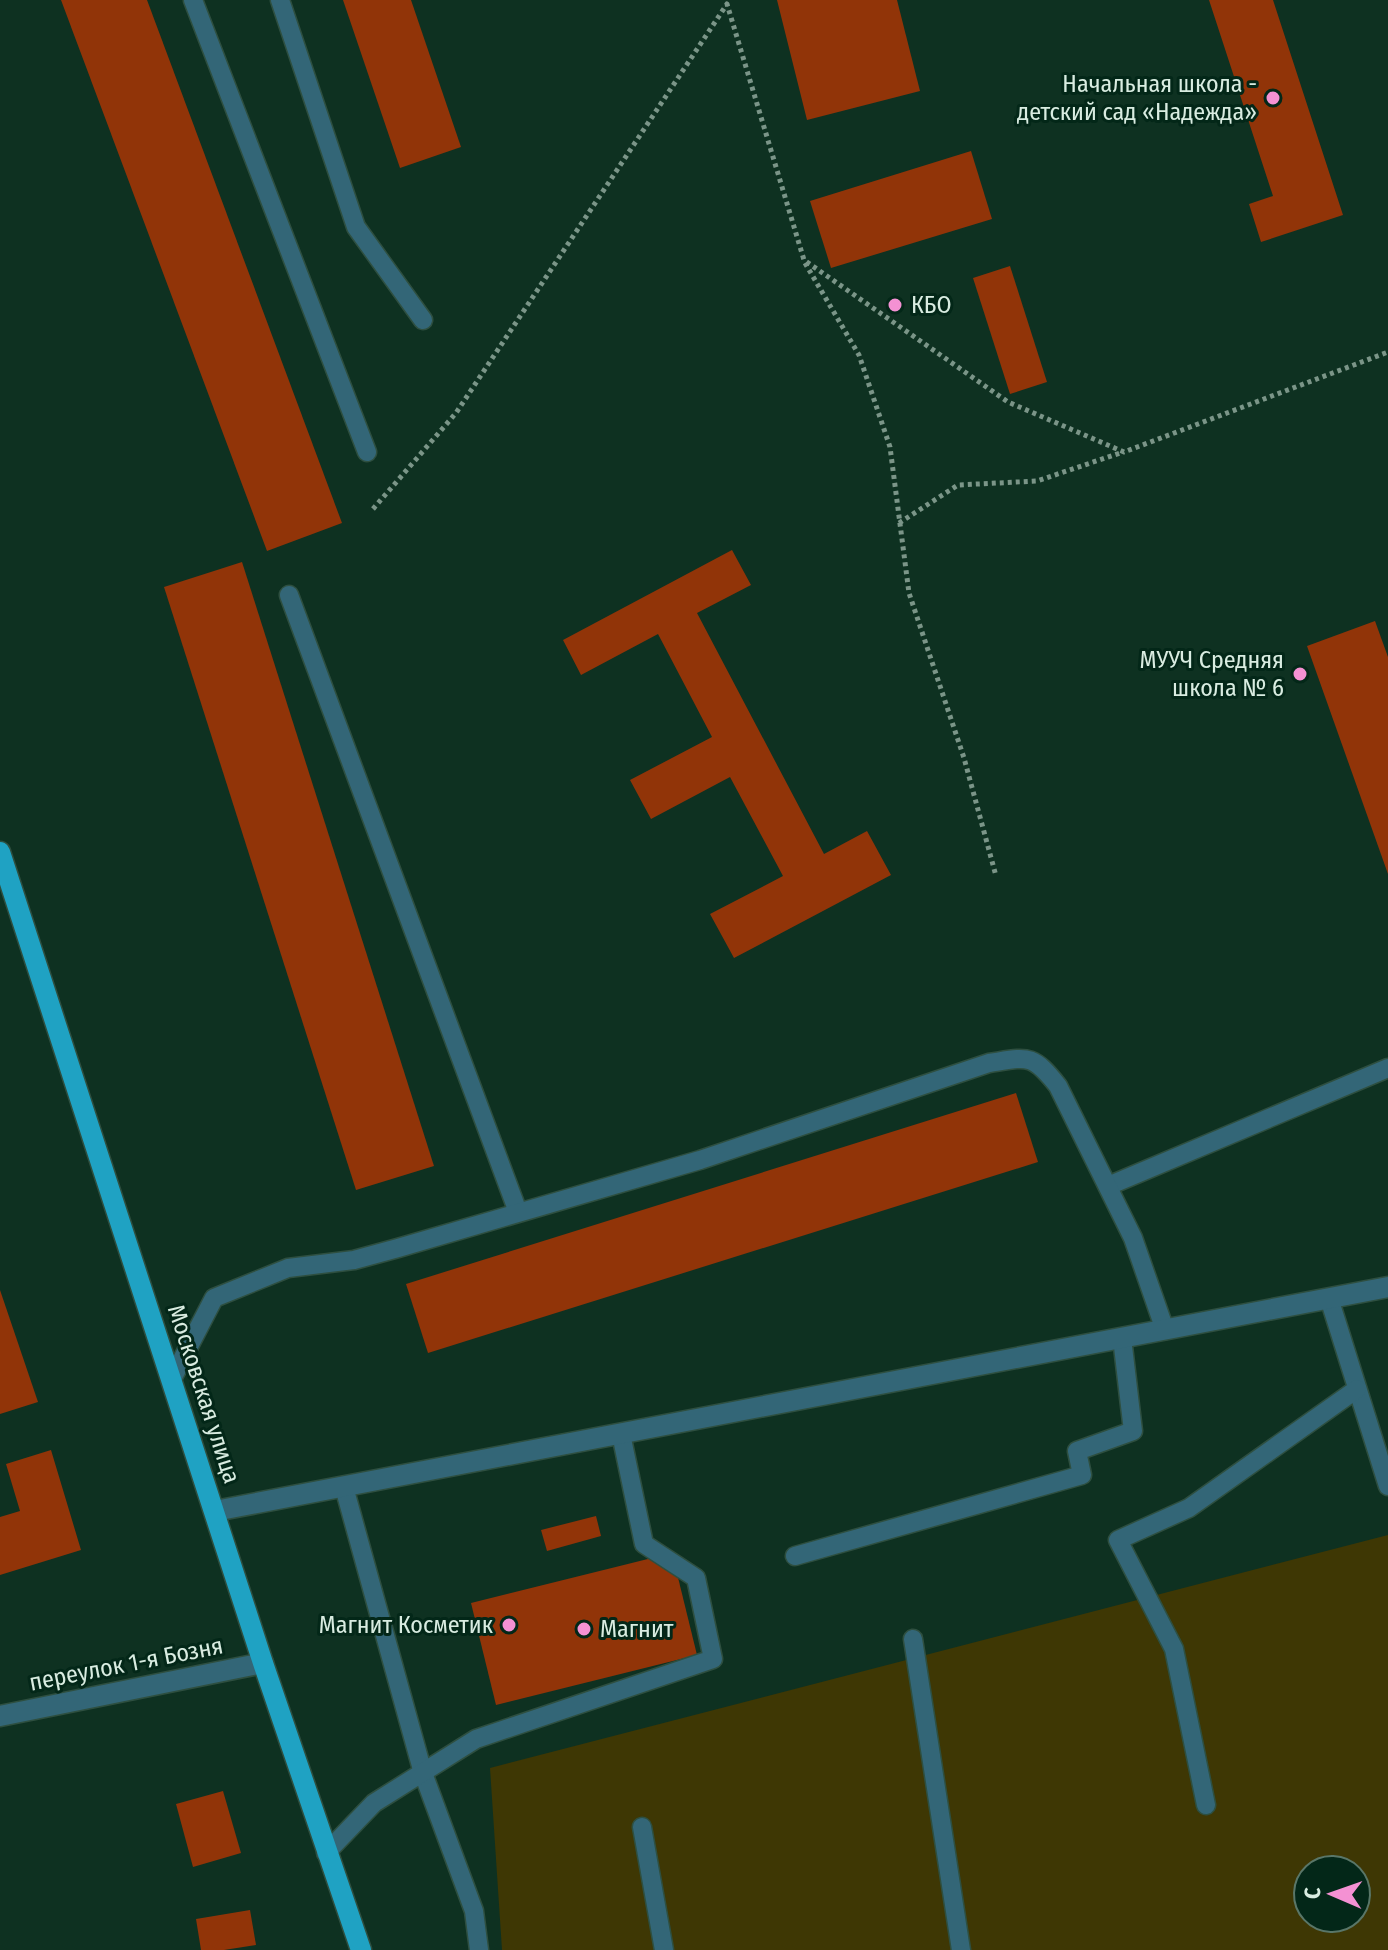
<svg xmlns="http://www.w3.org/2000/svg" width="1388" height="1950" font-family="'Fira Sans Condensed',sans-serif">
<rect width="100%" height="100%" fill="#0e3121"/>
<path fill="#3e3704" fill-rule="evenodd" d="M1388,1535V1950H502L490,1768ZM1308,1870H1356V1918H1308Z"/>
<g fill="#913408">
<polygon points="61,0 147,0 342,523 267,551"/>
<polygon points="343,0 411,0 461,147 400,168"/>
<polygon points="777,0 897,0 920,91 807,120"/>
<polygon points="1209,0 1273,0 1343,215 1261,242 1249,204 1273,196"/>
<polygon points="971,151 992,219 831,268 810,201"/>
<polygon points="1010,266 1047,382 1010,394 973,278"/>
<polygon points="732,550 751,585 697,613 824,854 867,831 891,875 734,958 710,914 783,876 730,777 651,819 630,780 712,737 658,634 581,675 563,640"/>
<polygon points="242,562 434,1166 356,1190 164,587"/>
<polygon points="1375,621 1388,657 1388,874 1307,646"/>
<polygon points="1016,1093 1038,1162 428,1353 406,1284"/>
<polygon points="0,1290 38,1402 0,1414"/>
<polygon points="51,1450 81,1550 0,1575 0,1517 20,1511 6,1464"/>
<polygon points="596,1516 601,1536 547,1551 541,1530"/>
<polygon points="672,1553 697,1655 496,1705 471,1603"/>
<polygon points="223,1791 241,1853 193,1867 176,1804"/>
<polygon points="250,1910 256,1945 224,1950 201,1950 196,1919"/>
</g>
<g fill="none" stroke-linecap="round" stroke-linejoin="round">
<defs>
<g id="service">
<polyline points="193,0 367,452"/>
<polyline points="280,0 356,227 423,320"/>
<polyline points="289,595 518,1212"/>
<polyline points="1108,1186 1388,1068"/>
<polyline points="1329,1298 1388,1486"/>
<path d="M172,1379L214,1298L288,1268L354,1260L398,1248L700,1160L989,1063C1028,1057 1032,1053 1058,1086L1133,1238L1165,1330"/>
<polyline points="344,1487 423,1773 474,1911 479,1950"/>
<polyline points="795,1556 1082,1475 1077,1451 1133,1431 1122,1338"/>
<polyline points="913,1639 961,1950"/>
<polyline points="1206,1805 1174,1649 1118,1540 1189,1508 1357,1389"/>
<polyline points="642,1827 664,1950"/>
<polyline points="326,1853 374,1803 476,1739 713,1659 696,1578 644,1544 621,1434"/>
</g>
<g id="minor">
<polyline points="215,1511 1388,1287"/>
<polyline points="0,1716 263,1663"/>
</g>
<polyline id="primary" points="0,852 263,1663 361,1950"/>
</defs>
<use href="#service" stroke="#2e4f40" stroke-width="21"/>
<use href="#minor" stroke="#2e4f40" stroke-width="23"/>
<use href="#primary" stroke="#2e4f40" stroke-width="23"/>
<g stroke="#7b9588" stroke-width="5" stroke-dasharray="4 4" stroke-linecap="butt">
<polyline points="805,263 859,355 890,447 909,593 964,758 996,876"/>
<polyline points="373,509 456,413 727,4 804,260 1008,402 1124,452 1388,352"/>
<polyline points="899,523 958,485 1037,481 1123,452"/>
</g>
<use href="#service" stroke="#367" stroke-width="18"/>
<use href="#minor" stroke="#367" stroke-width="20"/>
<use href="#primary" stroke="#1fa2c3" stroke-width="20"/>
</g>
<g fill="#f491d3" stroke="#032718" stroke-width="3">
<circle cx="1273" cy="98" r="8"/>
<circle cx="895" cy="305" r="8"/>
<circle cx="1300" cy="674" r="8"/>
<circle cx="509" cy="1625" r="8"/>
<circle cx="584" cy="1629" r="8"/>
</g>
<g text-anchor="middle" stroke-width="6" stroke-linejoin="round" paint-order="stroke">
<g font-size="24" fill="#d9ece1" stroke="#032718" text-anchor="end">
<text x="1257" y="92">Начальная школа -<tspan x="1257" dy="28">детский сад «Надежда»</tspan></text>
<text x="911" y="313" text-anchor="start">КБО</text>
<text x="1284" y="668">МУУЧ Средняя<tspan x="1284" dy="28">школа № 6</tspan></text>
<text x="493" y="1633">Магнит Косметик</text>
<text x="600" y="1637" text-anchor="start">Магнит</text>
</g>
<g font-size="24" fill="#d9ece1" stroke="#032718">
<text transform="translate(204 1394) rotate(72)" y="8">Московская улица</text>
<text transform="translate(126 1664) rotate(-11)" y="8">переулок 1-я Бозня</text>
</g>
</g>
<g transform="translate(1332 1894) rotate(272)"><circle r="38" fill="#032718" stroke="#597668" stroke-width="2"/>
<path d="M0-6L14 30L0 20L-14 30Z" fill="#f491d3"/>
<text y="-12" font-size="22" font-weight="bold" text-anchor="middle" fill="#d9ece1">С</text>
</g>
</svg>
